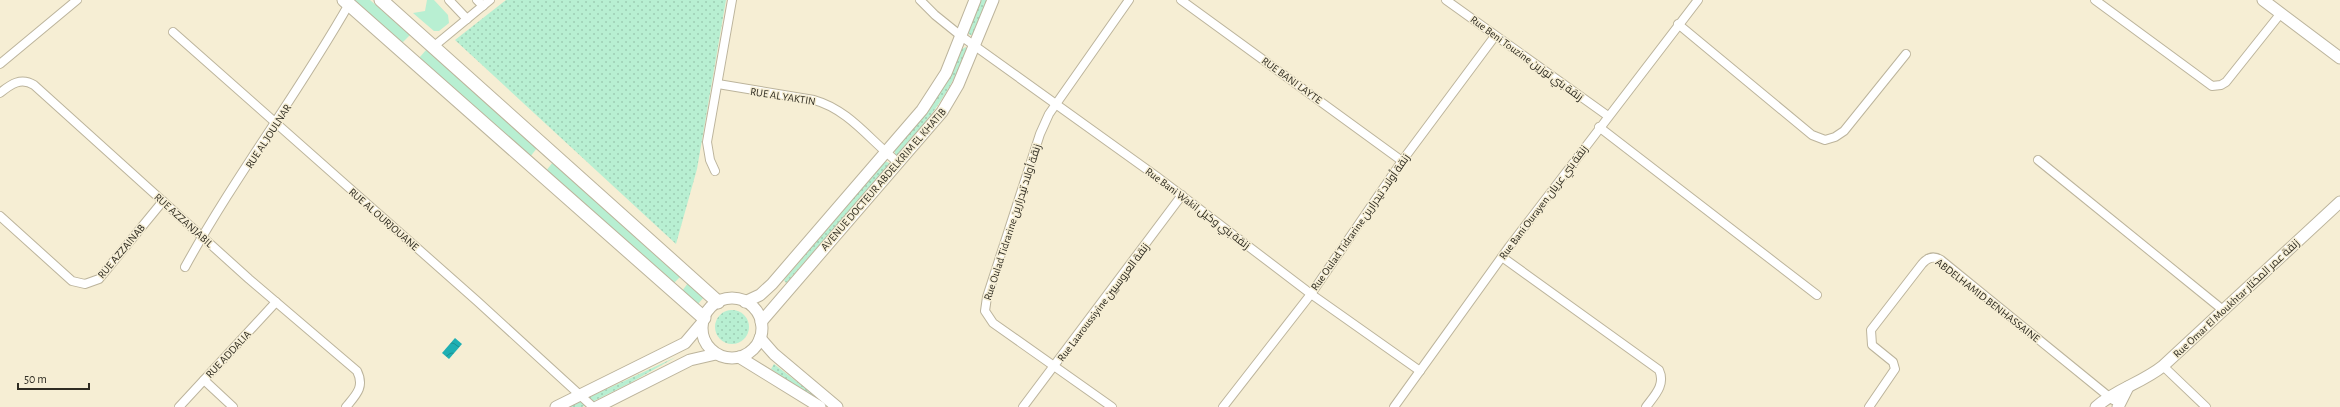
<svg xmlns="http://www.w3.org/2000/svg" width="2340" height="407" font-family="'Alegreya Sans',Cairo,sans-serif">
<defs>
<pattern id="grass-dots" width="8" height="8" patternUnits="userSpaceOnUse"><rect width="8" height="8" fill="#b8efd2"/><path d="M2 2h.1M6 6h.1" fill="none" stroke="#9ecdb4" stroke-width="1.8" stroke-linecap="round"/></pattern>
<pattern id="water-waves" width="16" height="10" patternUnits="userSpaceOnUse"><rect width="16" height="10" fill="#1eafb3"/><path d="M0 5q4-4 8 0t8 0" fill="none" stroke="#1b8f91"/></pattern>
</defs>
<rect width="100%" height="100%" fill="#f6eed4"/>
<g fill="url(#grass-dots)">
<polygon points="506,0 726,0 697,169 676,244 455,40"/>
<polygon points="981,0 987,0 973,35 970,35 968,32"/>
<path d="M966,47L967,50C949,95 929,119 898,155H895V150C922,118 946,88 962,49Z"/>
<polygon points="885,161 889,163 889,166 786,283 784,280"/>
<circle cx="732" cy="327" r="17"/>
<polygon points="676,357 630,383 582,407 568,407"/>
<polygon points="774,364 818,398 817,400 771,369"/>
</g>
<g fill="#b8efd2">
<polygon points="354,0 370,0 410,35 402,43"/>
<polygon points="427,0 434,0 448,15 449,23 439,31 434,31 413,13 425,11"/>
<polygon points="427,49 537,148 530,157 419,58"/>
<polygon points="553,162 681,276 673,284 546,171"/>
<polygon points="688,283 704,297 698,304 682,291"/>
</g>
<polygon fill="url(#water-waves)" points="455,338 462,344 449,359 442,353"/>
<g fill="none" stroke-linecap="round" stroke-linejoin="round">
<defs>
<g id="street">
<polyline points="449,0 467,19"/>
<polyline points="477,0 483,6"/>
<polyline points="920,0 935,15 961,36 1156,176 1311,294 1420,371"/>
<polyline points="1181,0 1402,161"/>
<polyline points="1446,0 1608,116"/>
<polyline points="2095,0 2212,86 2221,85 2226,82 2281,13"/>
<polyline points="1678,24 1812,135 1825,140 1835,137 1844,131 1906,54"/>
<polyline points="173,32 477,301 593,407"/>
<polyline points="433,47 490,0"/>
<polyline points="0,64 77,0"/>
<path d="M718,84L814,100C850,110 871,142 899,163"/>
<path d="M0,93C11,84 21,77 34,85L249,279L357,371C365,387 356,395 346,407"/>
<polyline points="1599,127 1817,295"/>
<polyline points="2038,160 2223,310"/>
<polyline points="715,171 710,160 707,142 732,0"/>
<polyline points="0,216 72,281 85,284 99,279 163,201"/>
<path d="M1502,257L1659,370C1666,385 1654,396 1646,407"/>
<path d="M185,267C235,176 298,94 349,4"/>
<polyline points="2163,366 2206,407"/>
<polyline points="204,380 233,407"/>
<polyline points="179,407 276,302"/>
<polyline points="1023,407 1182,195"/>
<polyline points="1112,407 993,323 985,311 987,297 1040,134 1049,114 1129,0"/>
<polyline points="1223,407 1311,294 1402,161 1495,36"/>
<polyline points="1394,407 1509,247 1698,0"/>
<path d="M1869,407L1895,369L1893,362L1872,345L1871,330L1922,264C1927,258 1933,255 1941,260L2113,400"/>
</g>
<g id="secondary">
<polyline points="2263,0 2340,58"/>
<circle cx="732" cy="328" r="30"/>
<polyline points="745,302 760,295 772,284 922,110 946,73 975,0"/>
<polyline points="761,322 942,112 958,85 993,0"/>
<polyline points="760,338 774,354 837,407"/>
<polyline points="739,357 820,407"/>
<polyline points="556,407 685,343 702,323"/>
<polyline points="597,407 690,360 716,354"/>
<path d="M2096,407C2116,389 2142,383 2163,366L2340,202"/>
<polyline points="2118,407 2128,387"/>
</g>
<g id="primary">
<polyline points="344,0 704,318"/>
<polyline points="381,0 718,302"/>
</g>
</defs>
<use href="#street" stroke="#bcb49c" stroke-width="10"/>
<use href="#secondary" stroke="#bcb49c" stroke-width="13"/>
<use href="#primary" stroke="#bcb49c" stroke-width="15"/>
<use href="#street" stroke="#fff" stroke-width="8"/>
<use href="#secondary" stroke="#fff" stroke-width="11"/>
<use href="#primary" stroke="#fff" stroke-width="13"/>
</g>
<g text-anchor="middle" stroke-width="3" stroke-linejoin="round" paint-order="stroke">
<g font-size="11" fill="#2f2c22" stroke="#f6eed4">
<text transform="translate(1527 58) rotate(36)" y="4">Rue Beni Touzine زنقة بني توزين</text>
<text transform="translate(1292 80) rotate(36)" y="4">RUE BANI LAYTE</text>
<text transform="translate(783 96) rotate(9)" y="4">RUE AL YAKTIN</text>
<text transform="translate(268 136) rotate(-57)" y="4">RUE AL JOULNAR</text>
<text transform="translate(883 179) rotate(-49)" y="4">AVENUE DOCTEUR ABDELKRIM EL KHATIB</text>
<text transform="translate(1543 202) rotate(-53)" y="4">Rue Bani Ourayen زنقة بني عريان</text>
<text transform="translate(1198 208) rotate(37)" y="4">Rue Bani Wakil زنقة بني وكيل</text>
<text transform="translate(384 219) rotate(41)" y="4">RUE AL OURJOUANE</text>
<text transform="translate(184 220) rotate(42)" y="4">RUE AZZANJABIL</text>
<text transform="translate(1012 222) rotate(-72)" y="4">Rue Oulad Tidrarine زنقة أولاد تيدرارين</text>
<text transform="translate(1360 222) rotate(-55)" y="4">Rue Oulad Tidrarine زنقة أولاد تيدرارين</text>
<text transform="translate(121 251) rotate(-50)" y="4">RUE AZZAINAB</text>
<text transform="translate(2236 298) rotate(-43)" y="4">Rue Omar El Moukhtar زنقة عمر المختار</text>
<text transform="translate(1988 300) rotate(38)" y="4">ABDELHAMID BENHASSAINE</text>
<text transform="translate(1103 302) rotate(-53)" y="4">Rue Laaroussiyine زنقة العروسيين</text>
<text transform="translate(228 354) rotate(-47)" y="4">RUE ADDALIA</text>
</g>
</g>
<path d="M18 383v6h71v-6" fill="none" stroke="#2f2c22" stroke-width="2"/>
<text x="24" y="383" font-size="12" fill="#2f2c22" stroke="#f6eed4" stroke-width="3" paint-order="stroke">50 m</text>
</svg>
